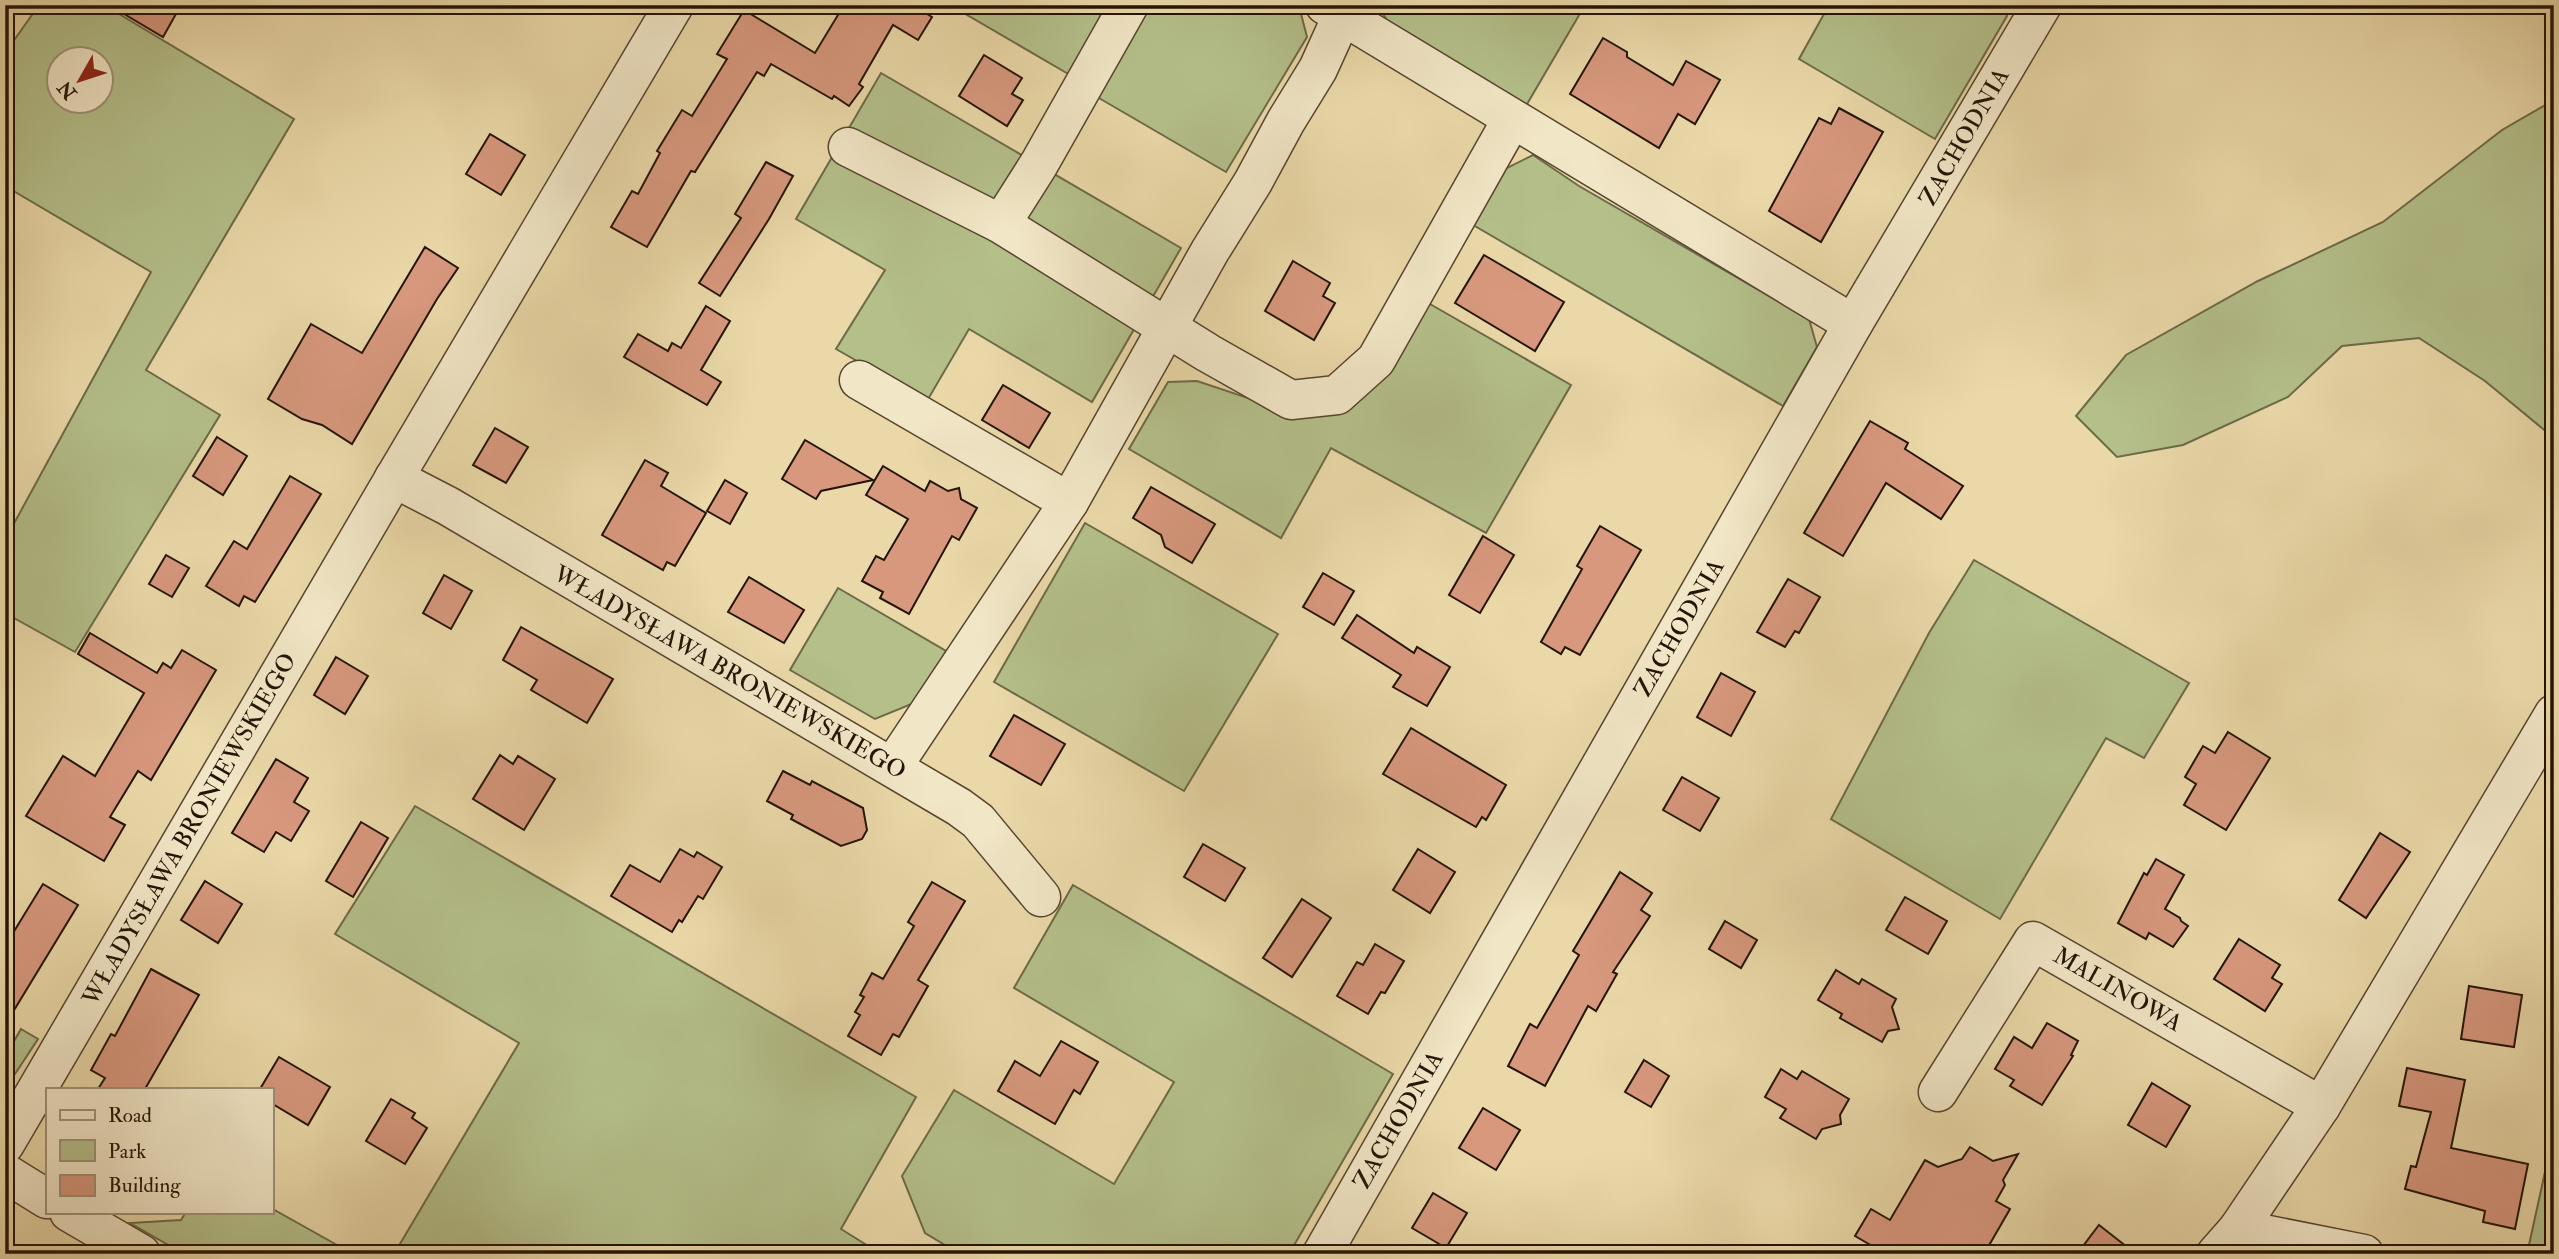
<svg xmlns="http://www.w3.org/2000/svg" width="2559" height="1259" font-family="'IM FELL Double Pica',serif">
<rect width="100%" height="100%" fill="#ead8a8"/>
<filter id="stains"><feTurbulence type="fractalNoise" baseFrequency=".00286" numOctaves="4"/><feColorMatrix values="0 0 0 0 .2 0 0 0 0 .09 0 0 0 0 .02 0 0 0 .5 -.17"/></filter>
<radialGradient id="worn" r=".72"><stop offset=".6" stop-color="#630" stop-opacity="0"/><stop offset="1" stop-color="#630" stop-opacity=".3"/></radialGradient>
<g fill="#b4bf8a" stroke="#6c6a48" stroke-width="2" fill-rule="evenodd">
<path d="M39,5H104L294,119L146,370L220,415L75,652L5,613V540L151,272L5,186V53ZM60,60H102V102H60Z"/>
<polygon points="950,5 1111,5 1070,75"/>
<polygon points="1145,5 1285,5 1301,14 1307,37 1226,172 1092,94"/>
<polygon points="1377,5 1585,5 1523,111 1397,35"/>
<polygon points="1829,5 2004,5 2007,16 1935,139 1799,59"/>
<polygon points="881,73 1181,248 1092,402 969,329 927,401 836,349 885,270 796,219"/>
<polygon points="2554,100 2554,438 2485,381 2419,338 2342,346 2288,397 2183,445 2117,457 2076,416 2126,355 2258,281 2383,222 2502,130"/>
<polygon points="1533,155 1579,186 1809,319 1817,347 1783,406 1468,222 1495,174"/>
<polygon points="1423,300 1571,385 1486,533 1331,448 1281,538 1129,449 1168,382 1197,381 1305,417"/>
<polygon points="1085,523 1278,634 1184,791 994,682"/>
<polygon points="1974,560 2189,683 2144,758 2106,738 2000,919 1831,819 1929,633"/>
<polygon points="838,588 946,651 919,701 875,719 790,670"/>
<polygon points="415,806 916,1097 841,1229 881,1254 394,1254 519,1043 335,934"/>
<polygon points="1073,885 1393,1074 1289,1254 960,1254 925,1233 902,1176 954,1090 1114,1184 1174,1082 1014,988"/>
<polygon points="21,1029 38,1039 15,1074 5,1068 5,1057"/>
<polygon points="2554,1131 2554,1254 2527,1254"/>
<polygon points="271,1208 353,1254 184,1254 130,1223 181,1220 186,1212 271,1212"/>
</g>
<g fill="#d7987e" stroke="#241405" stroke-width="2">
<polygon points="109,5 181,5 163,37"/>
<polygon points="844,5 912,5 932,17 918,40 893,25 859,84 863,87 849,106 834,96 832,99 771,64 764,76 757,72 695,172 691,171 647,247 611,227 632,191 638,194 660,153 657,151 682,110 692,116 727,59 717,54 744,10 815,53"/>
<polygon points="1603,38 1627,52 1627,57 1673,85 1686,61 1720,80 1695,124 1678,114 1659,148 1570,94"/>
<polygon points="984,55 1022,78 1012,94 1023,100 1007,126 959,96"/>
<polygon points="1839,108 1883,132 1821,242 1769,211 1819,118 1831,124"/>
<polygon points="490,134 525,155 501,195 466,174"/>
<polygon points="766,162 793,176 769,219 720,296 699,283 741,218 735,214"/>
<polygon points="425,247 458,268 437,299 352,444 322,425 302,419 268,399 311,324 362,353"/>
<polygon points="1484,255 1564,302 1535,351 1455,303"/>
<polygon points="1293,261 1330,283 1323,296 1335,303 1314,340 1265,311"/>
<polygon points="706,306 730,321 701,370 721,382 707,405 624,357 638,334 668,351 672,343 681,348"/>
<polygon points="1003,385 1050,413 1029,448 982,420"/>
<polygon points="1870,421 1908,443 1905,449 1963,486 1941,519 1886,483 1843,556 1804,533"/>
<polygon points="495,428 528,447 506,483 473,465"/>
<polygon points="217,437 247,456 223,495 193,476"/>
<polygon points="805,440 873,480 821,491 816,499 782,479"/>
<polygon points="645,460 668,473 661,486 706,513 675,566 667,562 663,570 602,535"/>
<polygon points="883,466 925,491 930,481 948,491 959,488 961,499 977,508 959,540 952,536 909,614 880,598 883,592 862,581 876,556 884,560 908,519 866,495"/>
<polygon points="290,476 321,494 255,602 244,596 239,606 206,586 234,541 247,549"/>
<polygon points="725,480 747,493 730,524 707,511"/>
<polygon points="1151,487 1215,524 1192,563 1165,547 1161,535 1133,518"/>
<polygon points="1600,526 1641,550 1580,655 1565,647 1561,654 1541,642 1582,569 1577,566"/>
<polygon points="1483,536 1514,555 1480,613 1449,595"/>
<polygon points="166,555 189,568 172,597 149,584"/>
<polygon points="1323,573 1354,591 1334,625 1303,607"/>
<polygon points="444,575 472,591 451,629 423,613"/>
<polygon points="749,577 804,610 784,643 728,612"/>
<polygon points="1788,579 1820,597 1799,633 1795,631 1785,647 1757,632"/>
<polygon points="1357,615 1414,653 1417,647 1450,667 1427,706 1393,687 1401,675 1342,638"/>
<polygon points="521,627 613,679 587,723 531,690 537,680 503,660"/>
<polygon points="90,633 157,673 163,663 171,668 182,650 216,670 151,780 138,771 110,817 125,825 104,861 26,816 63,756 95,776 144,693 78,654"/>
<polygon points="336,657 368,676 345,714 314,695"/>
<polygon points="1721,673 1755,692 1731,736 1697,717"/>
<polygon points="1014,715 1065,744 1041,785 990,756"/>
<polygon points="1411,728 1506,785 1486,820 1482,817 1476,827 1383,774"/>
<polygon points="2228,732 2270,758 2226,830 2184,805 2196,784 2185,777 2203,746 2215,753"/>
<polygon points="500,755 513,764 518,756 555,779 524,830 473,799"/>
<polygon points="276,759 308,778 294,802 309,811 291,841 276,832 264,852 232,833"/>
<polygon points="783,771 810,785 812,781 863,808 867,830 862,839 841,846 791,819 793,815 767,801"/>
<polygon points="1682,777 1719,798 1700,831 1663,810"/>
<polygon points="361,822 388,838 353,897 326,881"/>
<polygon points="2380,833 2410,852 2366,918 2339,900"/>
<polygon points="1203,844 1245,868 1225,901 1184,877"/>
<polygon points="680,849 694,857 697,852 722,867 703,899 698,896 682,922 679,920 672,932 611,896 630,865 660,882"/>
<polygon points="1418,849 1455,872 1430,913 1393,890"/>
<polygon points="2156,859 2184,875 2165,909 2180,918 2181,921 2188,926 2173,947 2149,933 2146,939 2118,923 2144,873 2147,875"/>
<polygon points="1620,872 1652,893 1641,910 1650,916 1613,972 1617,974 1596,1011 1588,1006 1545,1086 1508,1066 1530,1024 1537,1028 1579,955 1573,951"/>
<polygon points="205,881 242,904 218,943 181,920"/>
<polygon points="932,882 965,901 918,980 928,986 899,1037 893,1034 881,1055 848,1036 860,1015 855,1012 864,997 860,995 872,973 883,979 914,926 908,922"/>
<polygon points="43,884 78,905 5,1025 5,946"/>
<polygon points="1905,897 1947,921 1928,954 1886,930"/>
<polygon points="1302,899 1331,918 1292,977 1263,958"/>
<polygon points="1725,921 1757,940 1741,968 1709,949"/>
<polygon points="2239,939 2280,965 2272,978 2282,984 2265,1011 2214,979"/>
<polygon points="1375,944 1404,961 1385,993 1381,992 1368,1014 1337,996 1357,962 1363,965"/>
<polygon points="151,969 199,995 145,1089 98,1089 105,1078 91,1070 111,1034 115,1036"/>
<polygon points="1836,970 1859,984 1862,979 1896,999 1892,1007 1899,1029 1888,1031 1882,1042 1840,1018 1842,1014 1818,1000"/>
<polygon points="2469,986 2522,995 2514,1047 2461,1039"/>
<polygon points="2047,1023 2078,1041 2071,1055 2073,1056 2042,1105 2010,1086 2014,1080 1995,1069 2014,1037 2032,1048"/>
<polygon points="1061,1041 1098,1062 1080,1094 1074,1090 1055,1124 998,1091 1015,1061 1040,1076"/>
<polygon points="279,1057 330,1087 308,1125 271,1103 271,1089 260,1089"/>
<polygon points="1644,1060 1669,1076 1651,1107 1625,1092"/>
<polygon points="2407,1068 2465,1080 2451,1148 2528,1164 2515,1229 2483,1222 2485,1211 2405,1189 2411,1166 2416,1167 2431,1112 2399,1106"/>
<polygon points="1781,1069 1797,1079 1802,1071 1849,1099 1840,1115 1841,1124 1822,1129 1816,1139 1780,1118 1786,1109 1765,1097"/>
<polygon points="2152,1083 2190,1106 2166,1147 2128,1125"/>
<polygon points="391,1099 415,1113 412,1118 427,1128 405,1164 366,1141"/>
<polygon points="1483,1108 1520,1130 1496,1170 1459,1148"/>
<polygon points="1970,1147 1993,1161 2018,1154 2003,1180 2005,1185 1996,1201 2010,1209 1984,1254 1886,1254 1855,1236 1871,1209 1890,1220 1925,1160 1938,1167 1962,1159"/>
<polygon points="1433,1193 1467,1213 1446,1248 1412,1228"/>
<polygon points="2099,1225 2136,1254 2077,1254"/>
</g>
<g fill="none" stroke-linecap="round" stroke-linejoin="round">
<defs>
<g id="minor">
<polyline points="1325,5 1853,324"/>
<polyline points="848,147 1001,224 1208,353 1291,400 1337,395 1376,360 1512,119"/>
<polyline points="1001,224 1039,164 1129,5"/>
<polyline points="859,380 1069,502"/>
<polyline points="394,478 448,506 959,807 978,821 1041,897"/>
<polyline points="893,766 1069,502 1210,251 1253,182 1286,121 1318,69 1347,5"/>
<polyline points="1938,1092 2033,941 2321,1106"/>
<polyline points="5,1144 396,475 674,5"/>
<polyline points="5,1173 47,1199"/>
<polyline points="69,1212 141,1254"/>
<polyline points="2238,1229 2364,1254"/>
<polyline points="1322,1254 1853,324 2042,5"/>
<polyline points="2216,1254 2238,1229 2321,1106 2554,714"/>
</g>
</defs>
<use href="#minor" stroke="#56452e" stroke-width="41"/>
<use href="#minor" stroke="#f1e6c6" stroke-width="38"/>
</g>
<g text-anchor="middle" stroke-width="7" stroke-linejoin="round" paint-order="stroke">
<g font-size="24" fill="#241405" stroke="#f1e6c6">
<text transform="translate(1964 137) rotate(-60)" y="8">ZACHODNIA</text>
<text transform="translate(1679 628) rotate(-60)" y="8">ZACHODNIA</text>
<text transform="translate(730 672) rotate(30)" y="8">WŁADYSŁAWA BRONIEWSKIEGO</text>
<text transform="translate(189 829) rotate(-60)" y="8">WŁADYSŁAWA BRONIEWSKIEGO</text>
<text transform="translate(2118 989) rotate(30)" y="8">MALINOWA</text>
<text transform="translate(1398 1120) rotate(-60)" y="8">ZACHODNIA</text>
</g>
</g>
<rect width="2559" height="1259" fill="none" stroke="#ead8a8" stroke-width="28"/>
<rect x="7" y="7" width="2545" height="1245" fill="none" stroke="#241405" stroke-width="3.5"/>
<rect x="14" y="14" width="2531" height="1231" fill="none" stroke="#241405" stroke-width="2"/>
<rect x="46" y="1088" width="228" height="126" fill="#f1e6c6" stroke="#9f9279" stroke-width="2"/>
<rect x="60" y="1110" width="35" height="10" fill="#f1e6c6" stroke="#9f9279" stroke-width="2"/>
<text x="108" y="1122" font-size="21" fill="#241405">Road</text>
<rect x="60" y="1140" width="35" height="21" fill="#b4bf8a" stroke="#9f9279" stroke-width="2"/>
<text x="108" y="1158" font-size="21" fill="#241405">Park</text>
<rect x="60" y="1175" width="35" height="21" fill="#d7987e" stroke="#9f9279" stroke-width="2"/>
<text x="108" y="1192" font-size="21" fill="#241405">Building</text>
<g transform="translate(80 80) rotate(231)"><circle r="33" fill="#f1e6c6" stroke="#9f9279" stroke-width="2"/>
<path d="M0-5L12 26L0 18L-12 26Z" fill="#8f2418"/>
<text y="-10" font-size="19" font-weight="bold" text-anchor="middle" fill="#241405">N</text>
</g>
<rect width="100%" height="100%" filter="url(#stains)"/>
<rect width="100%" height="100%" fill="url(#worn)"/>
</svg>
